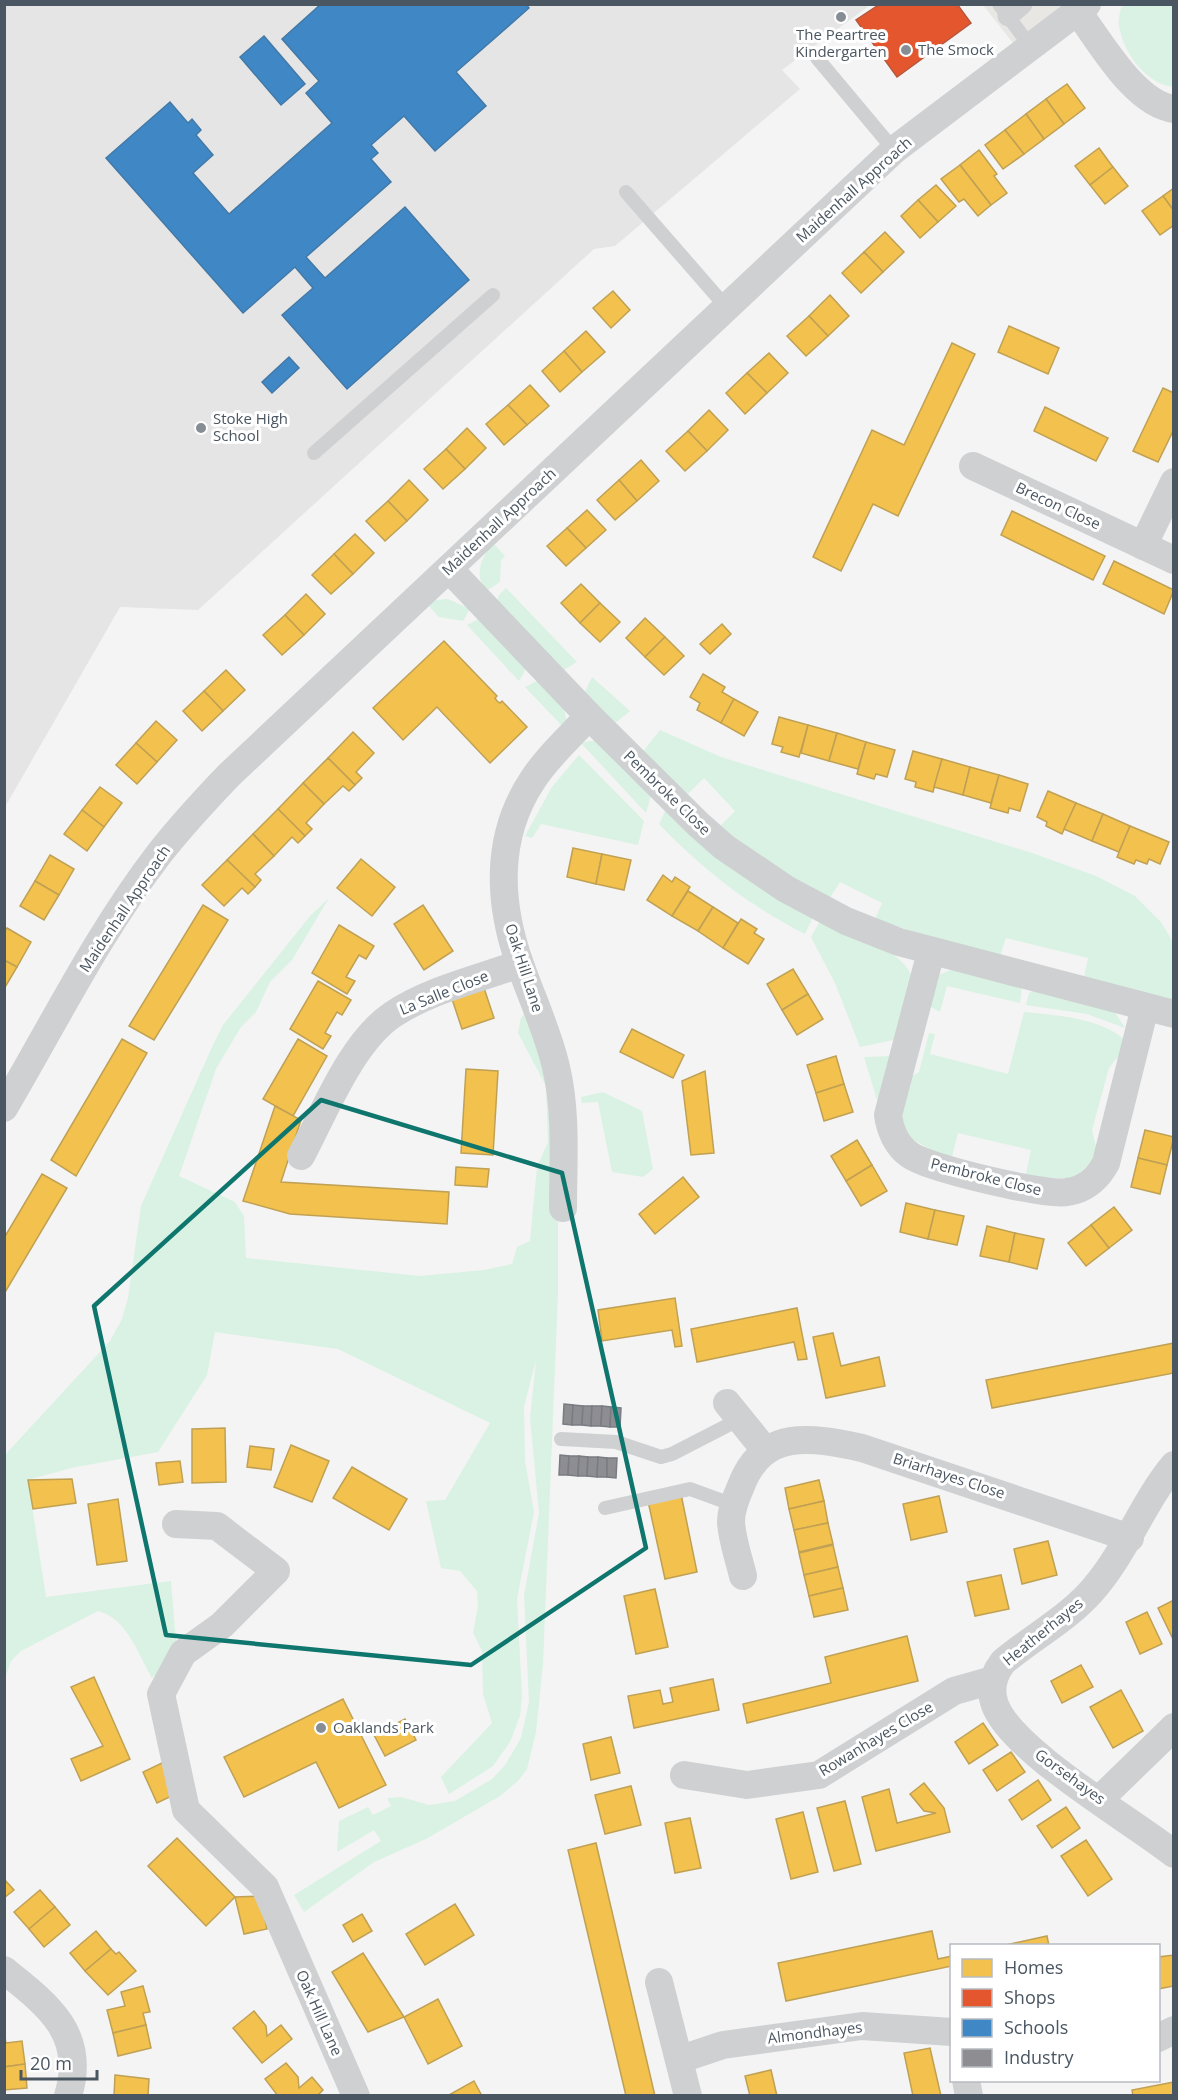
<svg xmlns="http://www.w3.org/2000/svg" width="1178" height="2100" font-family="'Open Sans',sans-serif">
<rect width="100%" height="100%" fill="#f4f4f4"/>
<polygon fill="#e8e7e3" points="983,5 1087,5 1021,53"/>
<polygon fill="#e6e5e6" points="5,5 870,5 782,70 800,89 615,246 594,249 198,610 120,607 5,807"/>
<g fill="#d9f2e3">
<path d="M1126,5H1173V87C1146,84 1123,52 1119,26C1118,20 1120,13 1121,7Z"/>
<path d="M493,543L505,556L501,560L500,582L486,591C474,574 481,558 493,543Z"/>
<polygon points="506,588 577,662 562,671 496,603 499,595"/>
<polygon points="448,599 470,609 463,621 439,617 428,605 436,600"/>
<polygon points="481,618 527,667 519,681 467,625"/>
<polygon points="592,677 630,711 614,724 584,694"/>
<path d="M539,680C552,694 571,709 566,730L525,687Z"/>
<polygon points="660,730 721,757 1032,853 1096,876 1135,896 1161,922 1174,944 1173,1004 1084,977 1088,958 1006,938 999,959 875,919 882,903 840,882 828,901 719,827 735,811 704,778 688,794 641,754"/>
<polygon points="590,741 597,741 652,792 646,813 581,743"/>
<polygon points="579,755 644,821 638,845 541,824 532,838 525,836 552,787"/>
<path d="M667,807L813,917L805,934C748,905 702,869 659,824Z"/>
<path d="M329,898L292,960L270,982L256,1012L241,1027L216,1069L179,1176L235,1202L244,1216L246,1258L420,1276L484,1270L512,1264L517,1247L530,1241L537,1167L548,1142L546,1086L518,1033L521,1018L530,1005L558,1116V1293L543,1664L536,1732L527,1769L518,1781L500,1796L426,1839L374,1862L304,1912L294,1895L381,1841L374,1830L337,1852L339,1821L368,1807L373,1815L391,1806L387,1798L401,1797L429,1805L455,1801L492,1779L505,1765L521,1738L529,1702L524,1595L539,1513L530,1418L536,1360L524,1407L525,1461L534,1512L517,1599L522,1696L520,1716L510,1742L493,1766L449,1794L441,1777L492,1723L483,1694L482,1651L473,1633L478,1606L477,1591L460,1571L441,1568L426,1501L445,1500L490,1423L338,1349L215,1332L207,1375L158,1452L71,1468L28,1480L46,1597L171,1581L177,1655L152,1678C138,1654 127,1618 98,1611L21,1651L11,1661L5,1678L4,1456L110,1341L122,1319L128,1298L141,1206L212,1047L223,1025L310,916Z"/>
<path d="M820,921C846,932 901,948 911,975L898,1039L860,1047L835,983L811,937Z"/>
<polygon points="953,969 1022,985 1020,1003 947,986 940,1012 924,1003 939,975"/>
<polygon points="1037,989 1114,1011 1125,1028 1087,1014 1026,1005 1029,993"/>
<path d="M1024,1012C1060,1016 1098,1017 1127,1041L1126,1047L1109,1068L1092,1130L1098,1155L1075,1178H1025L1031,1150L958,1133L951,1161L912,1139L902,1123L903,1082L919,1072L929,1033L935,1034L930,1054L1008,1074Z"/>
<polygon points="894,1056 878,1103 864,1057"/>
<polygon points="603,1092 642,1111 653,1169 643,1177 612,1172 598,1102 582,1103 581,1097"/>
</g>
<g fill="#f2c14e" stroke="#c0a154" stroke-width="1.5">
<polygon points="1067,84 1085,108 1064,124 1046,99"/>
<polygon points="1046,99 1064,124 1044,139 1026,114"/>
<polygon points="1026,114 1044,139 1024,154 1005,130"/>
<polygon points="1005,130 1024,154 1003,169 985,145"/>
<polygon points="1099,148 1113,167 1090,185 1075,166"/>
<polygon points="979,150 997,174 994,176 1007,193 991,205 960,165"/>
<polygon points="960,165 991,205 978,216 964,199 959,202 941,179"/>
<polygon points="1113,167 1128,186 1105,204 1090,185"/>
<polygon points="936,185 956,206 938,222 918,200"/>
<polygon points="1174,188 1174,211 1163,196"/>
<polygon points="1163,196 1174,211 1174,225 1160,235 1142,211"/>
<polygon points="918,200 938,222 920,238 901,216"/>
<polygon points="885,232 904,252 883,272 864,252"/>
<polygon points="864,252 883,272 861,293 842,273"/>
<polygon points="613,291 630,310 611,328 593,308"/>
<polygon points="830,295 849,316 828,336 809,316"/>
<polygon points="809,316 828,336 806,356 787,336"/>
<polygon points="1009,326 1059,348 1048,374 998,352"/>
<polygon points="586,331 605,352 582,372 564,351"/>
<polygon points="952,343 975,354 898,516 873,504 841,571 813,557 872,430 904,445"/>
<polygon points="564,351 582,372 560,392 542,371"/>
<polygon points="769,353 788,373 767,393 747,373"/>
<polygon points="747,373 767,393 745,414 726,393"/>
<polygon points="530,385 549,406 527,425 508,405"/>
<polygon points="1163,388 1174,393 1174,429 1158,462 1133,451"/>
<polygon points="508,405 527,425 504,445 486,424"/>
<polygon points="1045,407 1108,438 1096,461 1034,431"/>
<polygon points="709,410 728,430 707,451 688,431"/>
<polygon points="467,428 486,448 465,469 446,449"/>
<polygon points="688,431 707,451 685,471 666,451"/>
<polygon points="446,449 465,469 443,489 424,469"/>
<polygon points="641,460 659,481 637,501 619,480"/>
<polygon points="409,480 428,500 407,521 388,501"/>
<polygon points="619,480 637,501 615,520 597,500"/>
<polygon points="388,501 407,521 385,541 366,521"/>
<polygon points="587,510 606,530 586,548 567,528"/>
<polygon points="1012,511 1105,556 1093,580 1001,535"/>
<polygon points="567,528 586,548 566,566 547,546"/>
<polygon points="355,534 374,553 353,574 334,554"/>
<polygon points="334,554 353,574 331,594 312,575"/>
<polygon points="1114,561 1174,590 1164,614 1103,584"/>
<polygon points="581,584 600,603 580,623 561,603"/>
<polygon points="306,594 325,614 304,635 285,615"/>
<polygon points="600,603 620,622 600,642 580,623"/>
<polygon points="285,615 304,635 282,655 263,635"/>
<polygon points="645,618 665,637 645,657 626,638"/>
<polygon points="722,624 731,634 710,654 700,644"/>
<polygon points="665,637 684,656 664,675 645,657"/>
<polygon points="444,641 497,696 495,698 497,701 500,703 502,701 527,727 490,763 437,707 403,740 373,708"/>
<polygon points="226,670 245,690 223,711 204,691"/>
<polygon points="703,674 725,687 722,692 734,699 721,723 697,710 700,703 690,697"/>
<polygon points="204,691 223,711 202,731 183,711"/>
<polygon points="734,699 758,712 744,736 721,723"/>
<polygon points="779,717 808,725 799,757 781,752 783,747 772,744"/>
<polygon points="156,721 177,740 157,762 136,743"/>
<polygon points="808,725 837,733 829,761 801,753"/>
<polygon points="353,732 374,753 356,772 362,778 355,785 328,758"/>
<polygon points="837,733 866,742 858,769 829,761"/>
<polygon points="866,742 895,750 887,777 876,774 874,779 857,774"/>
<polygon points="136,743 157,762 137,784 116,765"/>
<polygon points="913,751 942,759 933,792 915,787 916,782 905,779"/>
<polygon points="328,758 355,785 349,791 343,786 324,804 303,783"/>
<polygon points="942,759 970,767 963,795 934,787"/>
<polygon points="970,767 999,775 991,803 963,795"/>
<polygon points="999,775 1028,784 1020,811 1009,808 1008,813 990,808"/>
<polygon points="303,783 324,804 306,823 312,829 305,836 278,809"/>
<polygon points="100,787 122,803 104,827 82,810"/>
<polygon points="1048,791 1076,803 1062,834 1046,826 1047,822 1037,817"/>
<polygon points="1076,803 1103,814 1092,841 1064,829"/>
<polygon points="278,809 305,836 298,843 292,837 274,856 253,834"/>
<polygon points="82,810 104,827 87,851 64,834"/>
<polygon points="1103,814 1130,826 1119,852 1092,841"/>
<polygon points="1130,826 1169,842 1160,864 1149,859 1147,864 1136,860 1134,864 1117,857"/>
<polygon points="253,834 274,856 255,874 261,880 255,887 227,860"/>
<polygon points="573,848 602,854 596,884 567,877"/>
<polygon points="602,854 631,860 624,890 596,884"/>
<polygon points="50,855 74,869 59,895 35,881"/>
<polygon points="361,859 395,887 372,916 337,888"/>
<polygon points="227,860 255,887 248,894 242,888 224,906 202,885"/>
<polygon points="663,875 672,882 675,877 690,887 672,916 647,900"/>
<polygon points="35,881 59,895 44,920 20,906"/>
<polygon points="688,891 713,907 698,931 672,916"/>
<polygon points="203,905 228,920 154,1040 129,1026"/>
<polygon points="423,905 453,951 424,970 394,924"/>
<polygon points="713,907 738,923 723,948 698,931"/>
<polygon points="741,919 757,929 754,933 764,939 748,964 723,948"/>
<polygon points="339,925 374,946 366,959 359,955 346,977 355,981 347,994 312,973"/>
<polygon points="7,928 31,942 17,967 4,960 4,932"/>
<polygon points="4,960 17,967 4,989"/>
<polygon points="793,969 808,994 782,1010 767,984"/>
<polygon points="318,981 351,1000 342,1015 337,1012 325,1033 331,1036 323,1049 290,1029"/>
<polygon points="484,988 494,1018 462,1029 452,999"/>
<polygon points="808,994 823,1019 797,1035 782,1010"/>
<polygon points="632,1029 684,1055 673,1078 620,1052"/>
<polygon points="122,1039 147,1053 76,1176 51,1160"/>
<polygon points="298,1039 327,1056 293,1116 263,1099"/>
<polygon points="836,1056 844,1084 816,1093 807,1065"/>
<polygon points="466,1069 498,1071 493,1155 461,1153"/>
<polygon points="705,1071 714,1153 691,1155 682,1081"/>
<polygon points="844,1084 853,1112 824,1121 816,1093"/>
<polygon points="275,1106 301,1120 281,1182 449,1192 447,1224 290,1214 243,1201"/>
<polygon points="1145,1130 1174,1137 1167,1165 1138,1158"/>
<polygon points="857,1140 872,1165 846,1181 831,1156"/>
<polygon points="1138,1158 1167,1165 1160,1194 1131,1187"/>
<polygon points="872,1165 887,1191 861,1206 846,1181"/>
<polygon points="456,1167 489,1169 487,1187 455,1185"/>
<polygon points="42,1174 67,1188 4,1294 4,1238"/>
<polygon points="683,1177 699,1197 655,1234 639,1214"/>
<polygon points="906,1203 935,1210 928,1239 900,1232"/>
<polygon points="1114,1207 1132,1230 1109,1248 1091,1225"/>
<polygon points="935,1210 964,1216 957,1245 928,1239"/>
<polygon points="1091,1225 1109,1248 1086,1266 1068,1243"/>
<polygon points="987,1226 1015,1233 1009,1262 980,1256"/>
<polygon points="1015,1233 1044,1239 1037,1269 1009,1262"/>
<polygon points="675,1298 682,1346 675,1347 672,1330 602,1341 598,1310"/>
<polygon points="797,1308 807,1359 798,1360 794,1342 697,1362 691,1329"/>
<polygon points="833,1333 841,1366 879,1357 885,1386 826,1398 813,1337"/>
<polygon points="1174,1343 1174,1373 992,1408 986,1380"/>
<polygon points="225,1428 226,1482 192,1483 192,1429"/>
<polygon points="291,1445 329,1461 312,1502 274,1487"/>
<polygon points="250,1446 274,1449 271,1470 247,1467"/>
<polygon points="180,1461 183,1482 159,1485 156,1463"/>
<polygon points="352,1467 407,1499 389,1530 333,1498"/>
<polygon points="72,1479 76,1503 33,1509 28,1480"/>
<polygon points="819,1480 824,1501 789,1509 785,1488"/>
<polygon points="681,1494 697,1572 665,1579 648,1501"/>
<polygon points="939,1496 947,1532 911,1540 903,1504"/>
<polygon points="118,1499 127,1561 97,1565 88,1504"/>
<polygon points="824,1501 828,1523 794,1530 789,1509"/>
<polygon points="828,1523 833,1544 799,1552 794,1530"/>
<polygon points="1048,1541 1057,1575 1022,1584 1014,1549"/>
<polygon points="833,1545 838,1567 804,1575 799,1553"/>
<polygon points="838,1567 843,1588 809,1596 804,1575"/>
<polygon points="1001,1575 1009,1609 975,1616 967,1582"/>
<polygon points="843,1588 848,1610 814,1617 809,1596"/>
<polygon points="655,1589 668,1647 636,1654 624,1596"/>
<polygon points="1174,1600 1174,1639 1173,1639 1158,1608"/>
<polygon points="1147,1612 1162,1644 1140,1654 1126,1622"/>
<polygon points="907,1636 918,1681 747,1723 743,1704 831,1683 825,1657"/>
<polygon points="1081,1665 1093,1687 1062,1703 1051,1681"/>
<polygon points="94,1677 130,1759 81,1781 71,1759 103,1746 71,1687"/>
<polygon points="713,1679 719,1710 634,1728 628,1696 660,1690 663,1704 673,1702 670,1688"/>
<polygon points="1121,1690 1143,1731 1113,1748 1090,1707"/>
<polygon points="343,1699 386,1785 339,1808 316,1762 244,1797 224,1757"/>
<polygon points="405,1719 416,1740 385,1756 374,1735"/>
<polygon points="983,1723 998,1745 969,1764 955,1742"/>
<polygon points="611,1737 620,1773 591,1780 583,1744"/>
<polygon points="1011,1752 1025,1772 997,1791 983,1770"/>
<polygon points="164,1762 178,1793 157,1803 143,1772"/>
<polygon points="1038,1780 1051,1800 1022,1820 1009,1800"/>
<polygon points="924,1783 944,1808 950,1832 876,1851 862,1797 889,1789 897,1823 936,1813 924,1811 910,1794"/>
<polygon points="631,1786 641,1825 605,1834 595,1795"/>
<polygon points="845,1801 861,1864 834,1871 817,1808"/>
<polygon points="1066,1807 1080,1828 1052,1848 1037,1826"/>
<polygon points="803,1812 818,1872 791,1879 776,1819"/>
<polygon points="690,1818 701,1868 675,1873 665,1823"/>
<polygon points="177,1838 235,1897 206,1926 148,1866"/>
<polygon points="1086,1840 1112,1879 1088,1896 1061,1856"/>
<polygon points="596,1843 655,2096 626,2096 568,1850"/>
<polygon points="4,1879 14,1890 4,1898"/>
<polygon points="40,1890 55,1907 29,1929 14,1912"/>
<polygon points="260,1896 267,1929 244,1934 235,1897"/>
<polygon points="455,1904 474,1935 425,1965 406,1934"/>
<polygon points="55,1907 70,1925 44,1947 29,1929"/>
<polygon points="362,1914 372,1931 353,1942 343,1925"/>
<polygon points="96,1931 111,1949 85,1971 70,1953"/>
<polygon points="932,1931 938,1959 952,1956 952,1966 786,2001 778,1963"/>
<polygon points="1047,1936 1049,1946 1001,1946"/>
<polygon points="111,1949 116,1954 119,1952 136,1971 108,1995 85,1971"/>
<polygon points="363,1953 404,2017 368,2032 332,1972"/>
<polygon points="1174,1955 1174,1986 1158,1989 1158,1957"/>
<polygon points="143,1986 150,2012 143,2013 146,2025 113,2033 107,2010 125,2006 121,1992"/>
<polygon points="438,1999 462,2046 428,2064 404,2017"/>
<polygon points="254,2011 266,2026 267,2036 281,2025 292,2039 262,2063 233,2028"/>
<polygon points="146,2025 151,2048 118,2056 113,2033"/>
<polygon points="4,2032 6,2043 22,2041 25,2064 4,2067"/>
<polygon points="930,2048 941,2096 913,2096 904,2053"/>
<polygon points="286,2063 298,2077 299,2088 312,2077 323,2090 317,2096 278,2096 265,2079"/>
<polygon points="25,2064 27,2088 4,2090 4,2067"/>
<polygon points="771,2070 777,2096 750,2096 745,2076"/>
<polygon points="115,2075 149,2079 148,2096 114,2096"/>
<polygon points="474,2081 482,2096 447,2096"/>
<polygon points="1174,2082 1174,2096 1133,2096 1132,2090"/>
</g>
<polygon fill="#e4572e" stroke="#b6573d" stroke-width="1.5" points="880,4 957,4 971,23 897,77 856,20"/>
<g fill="#3f88c5" stroke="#4279a7" stroke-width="1.5">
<polygon points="321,4 526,4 529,8 456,72 486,106 435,151 404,116 371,145 378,153 371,159 391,182 306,257 325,278 405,207 469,280 347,389 282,315 313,288 295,267 243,313 106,158 170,102 188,123 192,119 201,130 196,135 213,155 193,173 229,214 332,123 306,93 319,81 282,39"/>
<polygon points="264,36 305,84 281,105 240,57"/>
<polygon points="289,357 299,368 272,393 262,382"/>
</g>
<g fill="#8d8d92" stroke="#797c83" stroke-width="1.5">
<polygon points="564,1404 573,1405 572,1425 563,1424"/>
<polygon points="573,1405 583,1406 582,1425 572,1425"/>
<polygon points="583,1406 592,1406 591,1426 582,1425"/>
<polygon points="592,1406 602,1406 601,1426 591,1426"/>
<polygon points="602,1406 611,1407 610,1427 601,1426"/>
<polygon points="611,1407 621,1408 620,1427 610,1427"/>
<polygon points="560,1455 569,1456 568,1475 559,1475"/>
<polygon points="569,1456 579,1456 578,1476 568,1475"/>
<polygon points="579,1456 588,1457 587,1476 578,1476"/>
<polygon points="588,1457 598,1457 597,1477 587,1476"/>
<polygon points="598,1457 607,1458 607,1477 597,1477"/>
<polygon points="607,1458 617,1458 616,1478 607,1477"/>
</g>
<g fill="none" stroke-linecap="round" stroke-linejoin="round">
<g stroke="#ced0d2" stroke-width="14">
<polyline points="999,4 1030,46"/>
<polyline points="817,58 894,150"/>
<polyline points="626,192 727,308"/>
<polyline points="314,453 493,295"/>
<polyline points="561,1439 616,1442 661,1457 672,1454 740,1419"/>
<polyline points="605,1508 690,1489 734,1505"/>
</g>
<polyline stroke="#ced0d2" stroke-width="21" points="1008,16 1022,4"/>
<g stroke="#ced0d2" stroke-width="28">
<path d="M1078,12C1101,43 1135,104 1174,109"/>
<polyline points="973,466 1174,560"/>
<polyline points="1143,546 1174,482"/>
<polyline points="449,569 589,716 698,824 724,847 786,889 846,921 899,942 1174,1014"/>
<path d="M931,952L888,1115C890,1130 897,1146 910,1155C928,1168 1045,1196 1067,1192C1085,1190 1098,1178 1106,1163L1145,1007"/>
<path d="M4,1108C54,1023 99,932 159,854C181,826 205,800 229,775L894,150L1087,4"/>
<path d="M301,1156C324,1113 351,1043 392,1015C429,990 478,979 519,964"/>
<path d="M563,1208C563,1162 567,1113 556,1067C548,1032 532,999 520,964C498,903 495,837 532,781C547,757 570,737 589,716"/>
<polyline points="727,1403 765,1450"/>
<path d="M1174,1465C1143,1502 1127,1549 1096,1586C1071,1617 1034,1636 1003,1662C993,1675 989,1689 995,1705C1012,1751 1131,1820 1174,1854"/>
<polyline points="176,1524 217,1526 276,1571 222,1625 183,1653 161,1694 186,1810 265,1887 356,2096"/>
<path d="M743,1576C739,1559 732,1540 731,1522C731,1510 736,1497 741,1486C763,1428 811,1437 862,1448L1130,1538"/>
<polyline points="684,1775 747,1785 819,1775 954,1691 993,1680"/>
<polyline points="1100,1799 1174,1727"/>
<path d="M4,1970C48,2005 87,2034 68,2096"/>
<polyline points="659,1982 688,2096"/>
<polyline points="1158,2038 1174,2030"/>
<polyline points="681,2059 723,2045 862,2026 952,2032"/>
<polyline points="966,2080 969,2096"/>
</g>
</g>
<path fill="none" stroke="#0f766e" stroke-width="4.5" stroke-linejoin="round" d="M321,1100L562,1173L646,1548L471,1665L166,1635L94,1306Z"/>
<g fill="#868d94" stroke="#fff" stroke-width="2">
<circle cx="841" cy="17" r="6"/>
<circle cx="906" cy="50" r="6"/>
<circle cx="201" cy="428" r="6"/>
<circle cx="321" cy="1728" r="6"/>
</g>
<g text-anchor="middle" stroke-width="6" stroke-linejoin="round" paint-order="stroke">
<g font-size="15" fill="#4a5661" stroke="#fff" text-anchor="start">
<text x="841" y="40" text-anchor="middle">The Peartree<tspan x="841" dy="17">Kindergarten</tspan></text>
<text x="918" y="55">The Smock</text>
<text x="213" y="424">Stoke High<tspan x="213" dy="17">School</tspan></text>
<text x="333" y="1733">Oaklands Park</text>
</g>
<g font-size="15" fill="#4a5661" stroke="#fff">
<text transform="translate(854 190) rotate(-42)" y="5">Maidenhall Approach</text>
<text transform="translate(1058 506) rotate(25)" y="5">Brecon Close</text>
<text transform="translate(499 522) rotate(-43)" y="5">Maidenhall Approach</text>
<text transform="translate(667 793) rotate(44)" y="5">Pembroke Close</text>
<text transform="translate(125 909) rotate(-56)" y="5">Maidenhall Approach</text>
<text transform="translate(524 968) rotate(72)" y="5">Oak Hill Lane</text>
<text transform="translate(444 993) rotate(-22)" y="5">La Salle Close</text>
<text transform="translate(986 1177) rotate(14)" y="5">Pembroke Close</text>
<text transform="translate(949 1476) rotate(18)" y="5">Briarhayes Close</text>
<text transform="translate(1043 1632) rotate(-39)" y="5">Heatherhayes</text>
<text transform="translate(876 1739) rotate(-31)" y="5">Rowanhayes Close</text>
<text transform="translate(1070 1777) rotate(36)" y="5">Gorsehayes</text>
<text transform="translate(319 2013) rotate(66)" y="5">Oak Hill Lane</text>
<text transform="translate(815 2033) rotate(-7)" y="5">Almondhayes</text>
</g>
</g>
<rect width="1178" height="2100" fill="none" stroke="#4a5661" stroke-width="12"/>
<rect x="950" y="1944" width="210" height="138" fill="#ffffff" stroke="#b7bbc0" stroke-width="1.5"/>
<rect x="962" y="1959" width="30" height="18" fill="#f2c14e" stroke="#b7bbc0" stroke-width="1.5"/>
<text x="1004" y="1974" font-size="18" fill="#4a5661">Homes</text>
<rect x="962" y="1989" width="30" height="18" fill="#e4572e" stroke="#b7bbc0" stroke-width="1.5"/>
<text x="1004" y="2004" font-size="18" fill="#4a5661">Shops</text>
<rect x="962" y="2019" width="30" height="18" fill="#3f88c5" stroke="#b7bbc0" stroke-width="1.5"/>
<text x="1004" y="2034" font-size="18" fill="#4a5661">Schools</text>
<rect x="962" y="2049" width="30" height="18" fill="#8d8d92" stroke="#b7bbc0" stroke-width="1.5"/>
<text x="1004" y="2064" font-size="18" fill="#4a5661">Industry</text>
<path d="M21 2070v9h76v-9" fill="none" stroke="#4a5661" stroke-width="3"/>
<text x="30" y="2070" font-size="18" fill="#4a5661" stroke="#ffffff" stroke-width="4.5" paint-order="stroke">20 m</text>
</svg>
